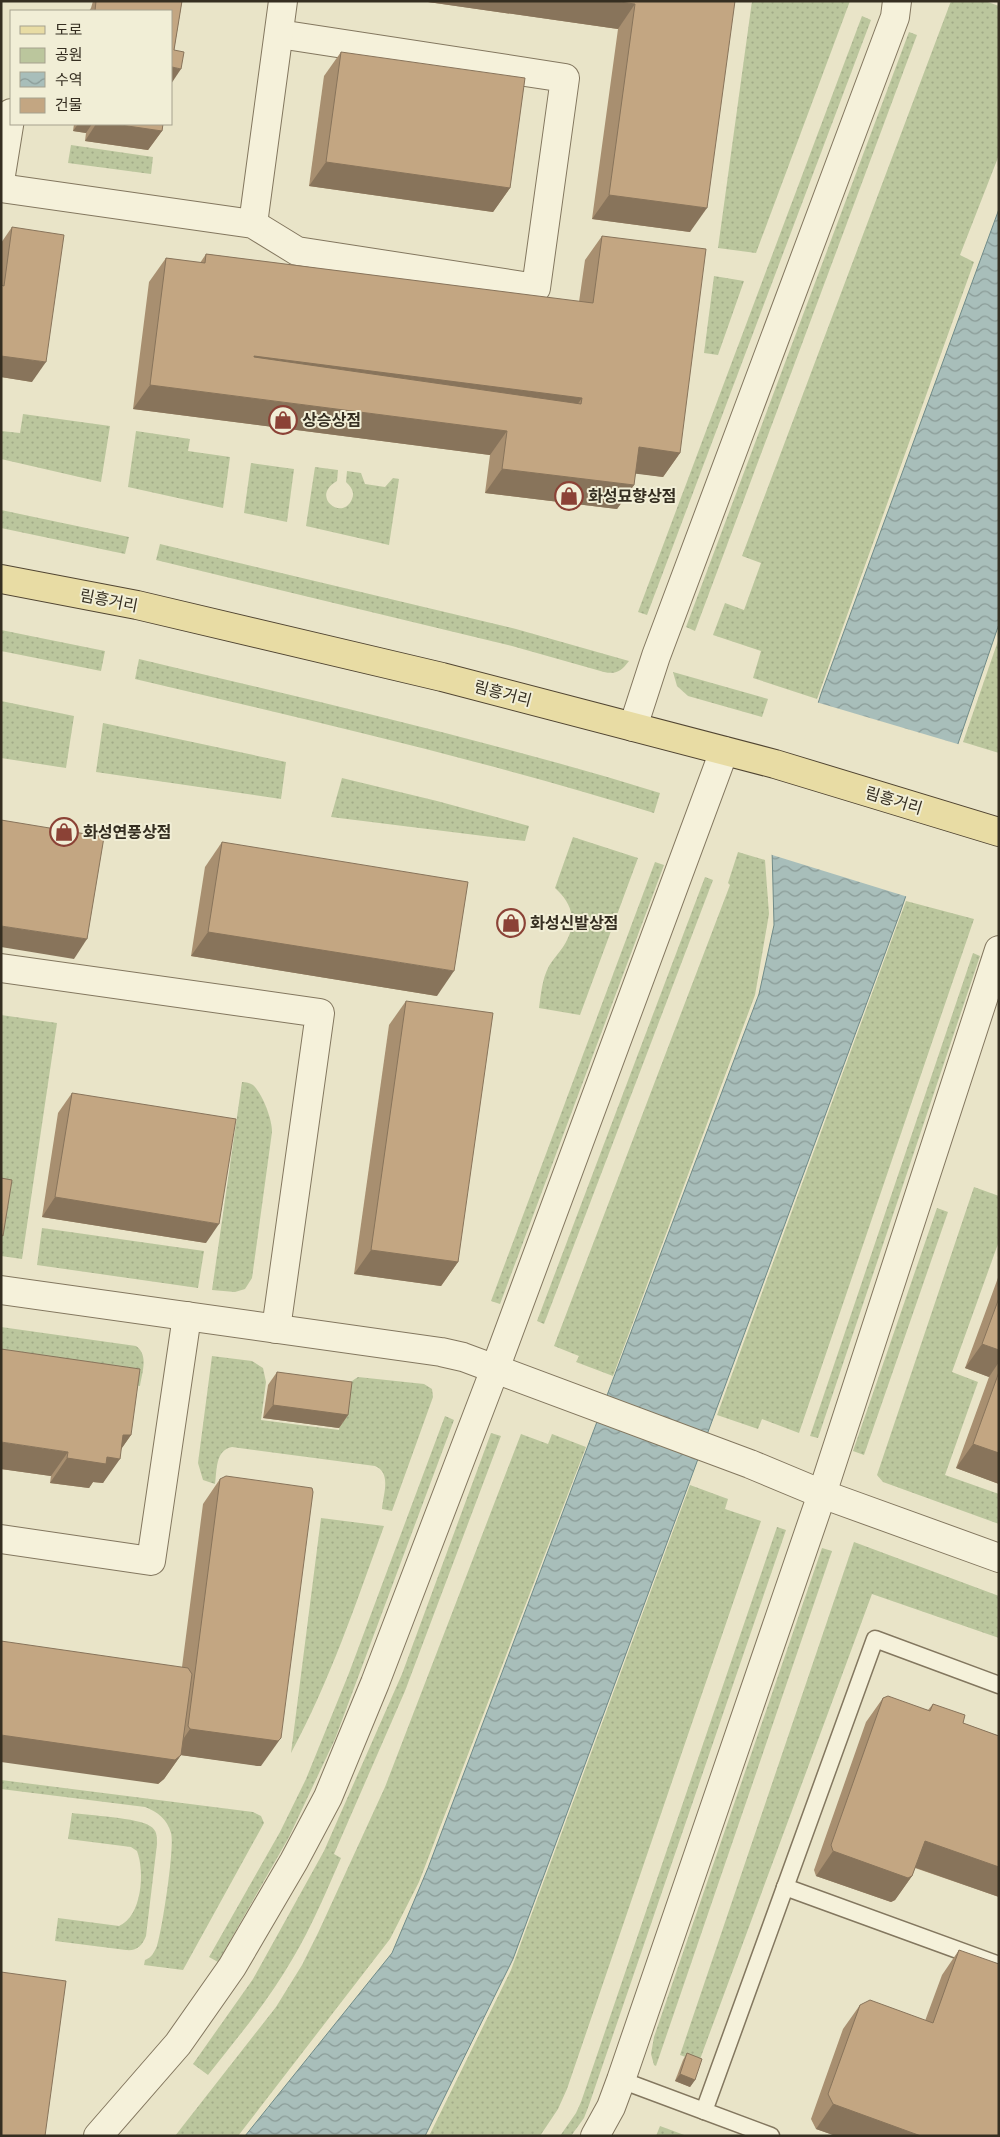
<svg xmlns="http://www.w3.org/2000/svg" width="1000" height="2137" font-family="'Roboto Serif','Noto Sans KR',serif">
<defs>
<pattern id="green-dots" width="8" height="8" patternUnits="userSpaceOnUse" patternTransform="scale(1.25)"><rect width="8" height="8" fill="#bbc69d"/><path d="M2 2h.1M6 6h.1" fill="none" stroke="#a1aa87" stroke-width="1.8" stroke-linecap="round"/></pattern>
<pattern id="water-waves" width="16" height="10" patternUnits="userSpaceOnUse" patternTransform="scale(1.25)"><rect width="16" height="10" fill="#a8beba"/><path d="M0 5q4-4 8 0t8 0" fill="none" stroke="#8a9b97"/></pattern>
</defs>
<rect width="100%" height="100%" fill="#e9e4c8"/>
<g fill="url(#green-dots)">
<polygon points="752,1 850,1 756,253 718,248"/>
<polygon points="951,1 985,1 999,6 999,155 960,255 974,262 817,699 753,678 761,651 713,635 725,603 744,610 761,563 742,556"/>
<polygon points="862,16 871,20 647,615 638,612"/>
<polygon points="909,32 917,35 695,631 686,627"/>
<polygon points="71,145 153,157 151,174 68,163"/>
<polygon points="714,276 744,281 718,355 704,353"/>
<polygon points="23,414 110,426 101,482 1,459 1,431 20,433"/>
<polygon points="136,431 190,439 188,451 230,457 223,508 128,487"/>
<polygon points="251,463 294,469 287,522 244,513"/>
<path d="M315,467L338,470L337,481C309,497 343,522 352,499C355,492 351,487 346,482L347,471L361,473L365,484L385,487L393,478L399,479L389,545L306,526Z"/>
<polygon points="1,510 129,537 125,554 1,528"/>
<path d="M160,544L516,629L629,661C622,670 617,675 604,672L512,646L156,560Z"/>
<polygon points="1,630 105,651 101,671 1,651"/>
<polygon points="999,638 999,753 963,742"/>
<path d="M139,659C314,701 489,740 660,793L654,813C483,760 309,720 135,679Z"/>
<polygon points="673,672 768,699 762,717 688,696 677,686"/>
<polygon points="1,701 74,716 66,768 1,758"/>
<polygon points="103,723 286,762 281,799 96,772"/>
<polygon points="342,778 437,801 529,826 525,841 331,817"/>
<path d="M573,837L638,858L580,1015L539,1008C541,994 542,979 549,966C553,959 559,953 563,947C578,925 574,905 555,888Z"/>
<polygon points="738,852 765,860 769,914 755,995 613,1376 576,1362 579,1356 554,1346 730,885 728,883"/>
<polygon points="655,862 664,865 500,1304 491,1301"/>
<polygon points="705,877 713,880 544,1324 537,1321"/>
<polygon points="906,901 974,919 799,1433 762,1419 758,1429 717,1415"/>
<polygon points="973,953 980,956 818,1438 810,1436"/>
<polygon points="1,1015 57,1023 22,1259 1,1256"/>
<path d="M242,1082C246,1082 250,1083 253,1085C263,1095 272,1119 272,1132L252,1278L245,1289L235,1292L212,1290Z"/>
<polygon points="974,1187 999,1196 999,1241 952,1372 978,1382 945,1475 999,1494 999,1524 883,1482 877,1475"/>
<polygon points="937,1208 948,1212 864,1455 853,1451"/>
<polygon points="42,1228 204,1251 198,1288 37,1265"/>
<path d="M1,1327L136,1346C149,1355 142,1373 140,1386L1,1367Z"/>
<path d="M212,1356L252,1361L263,1368L266,1382L261,1420L339,1430C342,1412 340,1386 358,1377L424,1384L432,1389L433,1397L392,1511L382,1509C383,1495 392,1473 375,1466L232,1447C215,1450 217,1471 215,1484L203,1480L198,1463Z"/>
<polygon points="445,1416 454,1420 335,1739 289,1837 218,1962 209,1957 280,1832 306,1779 349,1673"/>
<path d="M491,1433L501,1436L405,1691L334,1854L341,1858C326,1892 312,1926 293,1958C269,2000 238,2037 208,2075L193,2064L253,1979L324,1851L402,1674Z"/>
<polygon points="521,1434 548,1444 552,1434 586,1447 419,1882 390,1939 238,2136 175,2136 276,2007 302,1965 318,1933 385,1787"/>
<polygon points="690,1485 728,1499 725,1509 761,1521 567,2089 558,2109 540,2136 429,2136 511,1970"/>
<path d="M321,1518L384,1526C356,1603 330,1681 291,1753Z"/>
<polygon points="777,1527 786,1530 589,2105 584,2118 571,2136 560,2136 576,2113 581,2102"/>
<polygon points="854,1542 999,1596 999,1638 872,1594 699,2062 680,2055"/>
<polygon points="822,1548 832,1551 656,2066 654,2065 651,2054 654,2037"/>
<path d="M1,1780L253,1812L261,1816L264,1823L183,1970L144,1965L145,1960C151,1958 154,1953 157,1946C162,1932 175,1846 171,1833C167,1819 158,1812 145,1807L1,1789Z"/>
<path d="M72,1813C87,1815 140,1818 150,1826C157,1830 157,1836 157,1844L146,1936C142,1946 137,1951 126,1950L55,1941L58,1918L119,1926C142,1916 145,1872 137,1851L131,1847L68,1839Z"/>
<polygon points="660,2126 687,2136 656,2136"/>
</g>
<polygon fill="url(#water-waves)" stroke="#708b88" points="999,209 999,624 900,913 513,1959 425,2136 245,2136 392,1953 428,1868 759,994 774,925 772,849 821,694"/>
<polygon fill="#e9e4c8" points="816,702 961,745 908,897 769,854 769,848"/>
<g fill="none" stroke-linecap="round" stroke-linejoin="round">
<defs>
<g id="service">
<polyline points="785,1887 999,1965"/>
<polyline points="621,2080 771,2136"/>
<polyline points="704,2111 875,1639 999,1685"/>
</g>
<g id="minor">
<polyline points="1,175 11,113"/>
<polyline points="1,188 253,224 297,251 536,288 565,78 279,34"/>
<polyline points="253,224 283,1"/>
<polyline points="633,727 656,656 895,17 897,1"/>
<polyline points="1,968 320,1013 276,1329"/>
<polyline points="1,1290 441,1352 463,1357 750,1464 822,1494 999,1558"/>
<polyline points="1,1539 151,1561 187,1316"/>
<polyline points="98,2136 178,2044 232,1967 294,1861 328,1797 375,1683 495,1369 724,751"/>
<polyline points="595,2136 611,2107 621,2080 822,1494 999,950"/>
</g>
<polyline id="primary" points="1,579 137,605 442,677 775,764 999,832"/>
</defs>
<use href="#service" stroke="#83775f" stroke-width="19"/>
<use href="#minor" stroke="#83775f" stroke-width="30"/>
<use href="#primary" stroke="#514532" stroke-width="30"/>
<use href="#service" stroke="#f5f1da" stroke-width="16"/>
<use href="#minor" stroke="#f5f1da" stroke-width="28"/>
<use href="#primary" stroke="#e8dca4" stroke-width="28"/>
</g>
<g fill="#a88f70">
<polygon points="93,1 182,1 174,50 171,11 89,11 91,8"/>
<polygon points="421,1 735,1 690,232 592,219 618,29"/>
<polygon points="341,52 510,188 493,212 309,186 324,76"/>
<polygon points="74,124 163,124 162,131 148,150 85,141 86,133 73,131"/>
<polygon points="12,227 32,382 1,377 1,243"/>
<polygon points="602,236 680,453 663,477 635,473 634,485 617,509 485,493 490,455 133,409 149,282 166,258 200,263 206,254 579,302 585,260"/>
<polygon points="222,842 437,996 191,956 205,867"/>
<polygon points="406,1001 458,1262 441,1286 354,1274 389,1025"/>
<polygon points="72,1093 206,1243 42,1217 58,1113"/>
<polygon points="999,1275 999,1484 956,1468 989,1377 965,1368"/>
<polygon points="277,1372 348,1415 339,1428 263,1418 268,1385"/>
<polygon points="131,1435 121,1449 103,1483 93,1482 89,1488 50,1483 51,1476 1,1469"/>
<polygon points="220,1479 261,1766 181,1755 164,1779 158,1784 182,1667 203,1504"/>
<polygon points="883,1698 928,1710 933,1704 963,1723 999,1736 999,1897 915,1868 912,1876 895,1900 891,1902 816,1876 814,1870 866,1722"/>
<polygon points="959,1950 999,2136 836,2136 816,2129 811,2119 843,2029 860,2005 925,2021 942,1975"/>
<polygon points="687,2053 695,2080 690,2087 675,2081 683,2060"/>
</g>
<g fill="#88745b">
<polygon points="421,1 612,1 635,4 618,29"/>
<polygon points="172,67 181,69 171,84 171,68"/>
<polygon points="78,124 92,124 86,133 73,131"/>
<polygon points="96,124 114,124 162,131 148,150 85,141"/>
<polygon points="326,162 510,188 493,212 309,186"/>
<polygon points="609,195 707,208 690,232 592,219"/>
<polygon points="1,356 46,362 32,382 1,377"/>
<polygon points="254,356 582,398 565,422 237,380"/>
<polygon points="150,385 507,431 490,455 133,409"/>
<polygon points="639,447 680,453 663,477 622,472"/>
<polygon points="502,469 634,485 617,509 485,493"/>
<polygon points="1,926 87,939 74,959 1,947"/>
<polygon points="208,932 454,971 437,996 191,956"/>
<polygon points="55,1197 219,1224 206,1243 42,1217"/>
<polygon points="371,1250 458,1262 441,1286 354,1274"/>
<polygon points="982,1344 999,1350 999,1362 989,1377 965,1368"/>
<polygon points="273,1405 348,1415 339,1428 263,1418"/>
<polygon points="123,1435 131,1435 115,1458 120,1459 103,1483 93,1482 89,1488 50,1483 67,1458"/>
<polygon points="1,1442 68,1452 51,1476 1,1469"/>
<polygon points="973,1444 999,1453 999,1484 956,1468"/>
<polygon points="190,1729 281,1738 261,1766 257,1766 173,1754"/>
<polygon points="1,1735 181,1755 164,1779 158,1784 1,1762"/>
<polygon points="925,1841 999,1867 999,1897 908,1865"/>
<polygon points="833,1851 912,1876 895,1900 891,1902 816,1876"/>
<polygon points="680,2074 695,2080 690,2087 675,2081"/>
<polygon points="833,2104 921,2136 836,2136 816,2129"/>
</g>
<g fill="#c3a682" stroke="#88745b" fill-rule="evenodd">
<polygon points="96,1 182,1 174,50 184,52 181,69 172,67 171,69 171,11 95,11"/>
<polygon points="612,1 735,1 707,208 609,195 635,4"/>
<polygon points="341,52 525,78 510,188 326,162"/>
<polygon points="114,124 163,124 162,131"/>
<polygon points="12,227 64,235 46,362 1,356 1,285 4,286"/>
<path d="M602,236L706,249L680,453L639,447L634,485L502,469L507,431L150,385L166,258L205,263L206,254L593,303ZM254,356L582,398L581,404L254,357Z"/>
<polygon points="1,820 104,837 87,939 1,926"/>
<polygon points="222,842 468,882 454,971 208,932"/>
<polygon points="406,1001 493,1013 458,1262 371,1250"/>
<polygon points="72,1093 236,1119 219,1224 55,1197"/>
<polygon points="1,1178 12,1180 3,1236 1,1235"/>
<polygon points="999,1298 999,1350 982,1344"/>
<polygon points="1,1349 140,1369 131,1435 123,1435 120,1459 107,1457 106,1464 67,1458 68,1452 1,1442"/>
<polygon points="277,1372 352,1382 348,1415 273,1405"/>
<polygon points="999,1372 999,1453 973,1444"/>
<polygon points="226,1476 312,1488 313,1492 281,1738 278,1741 190,1729 188,1726 220,1479"/>
<polygon points="1,1641 188,1668 192,1674 181,1755 175,1760 1,1735"/>
<polygon points="888,1696 930,1711 933,1704 965,1715 963,1723 999,1736 999,1867 925,1841 912,1876 908,1878 833,1851 831,1845 883,1698"/>
<polygon points="959,1950 999,1964 999,2136 921,2136 833,2104 828,2094 860,2005 870,2000 933,2023"/>
<polygon points="1,1972 66,1981 45,2136 1,2136"/>
<polygon points="687,2053 702,2059 695,2080 680,2074"/>
</g>
<defs>
<symbol id="shop-ring" viewBox="-11 -11 22 22"><circle r="9.5" fill="#f1eed6" stroke="#8b4236" stroke-width="1.5"/><path d="M-5-2.5h2.3a2.7 3.5 0 0 1 5.4 0H5L5.5 6h-11ZM-1.5-2.5h3a1.5 2.3 0 0 0-3 0Z" fill="#8b4236"/></symbol>
</defs>
<g fill-rule="evenodd">
<use href="#shop-ring" x="267" y="404" width="32" height="32"/>
<use href="#shop-ring" x="553" y="480" width="32" height="32"/>
<use href="#shop-ring" x="48" y="816" width="32" height="32"/>
<use href="#shop-ring" x="495" y="907" width="32" height="32"/>
</g>
<g text-anchor="middle" stroke-width="4" stroke-linejoin="round" paint-order="stroke">
<g font-size="16" font-weight="bold" fill="#352e21" stroke="#f1eed6" text-anchor="start">
<text x="302" y="426">상승상점</text>
<text x="588" y="502">화성묘향상점</text>
<text x="83" y="838">화성연풍상점</text>
<text x="530" y="929">화성신발상점</text>
</g>
<g font-size="16" fill="#352e21" stroke="#f1eed6">
<text transform="translate(109 600) rotate(11)" y="6">림흥거리</text>
<text transform="translate(503 693) rotate(15)" y="6">림흥거리</text>
<text transform="translate(894 800) rotate(17)" y="6">림흥거리</text>
</g>
</g>
<rect width="1000" height="2137" fill="none" stroke="#352e21" stroke-width="5"/>
<rect x="10" y="10" width="162" height="115" fill="#f1eed6" stroke="#a6a18e"/>
<rect x="20" y="26" width="25" height="8" fill="#e8dca4" stroke="#a6a18e"/>
<text x="55" y="35" font-size="15" fill="#352e21">도로</text>
<rect x="20" y="48" width="25" height="15" fill="#bbc69d" stroke="#a6a18e"/>
<text x="55" y="60" font-size="15" fill="#352e21">공원</text>
<rect x="20" y="72" width="25" height="15" fill="url(#water-waves)" stroke="#a6a18e"/>
<text x="55" y="85" font-size="15" fill="#352e21">수역</text>
<rect x="20" y="98" width="25" height="15" fill="#c3a682" stroke="#a6a18e"/>
<text x="55" y="110" font-size="15" fill="#352e21">건물</text>
</svg>
